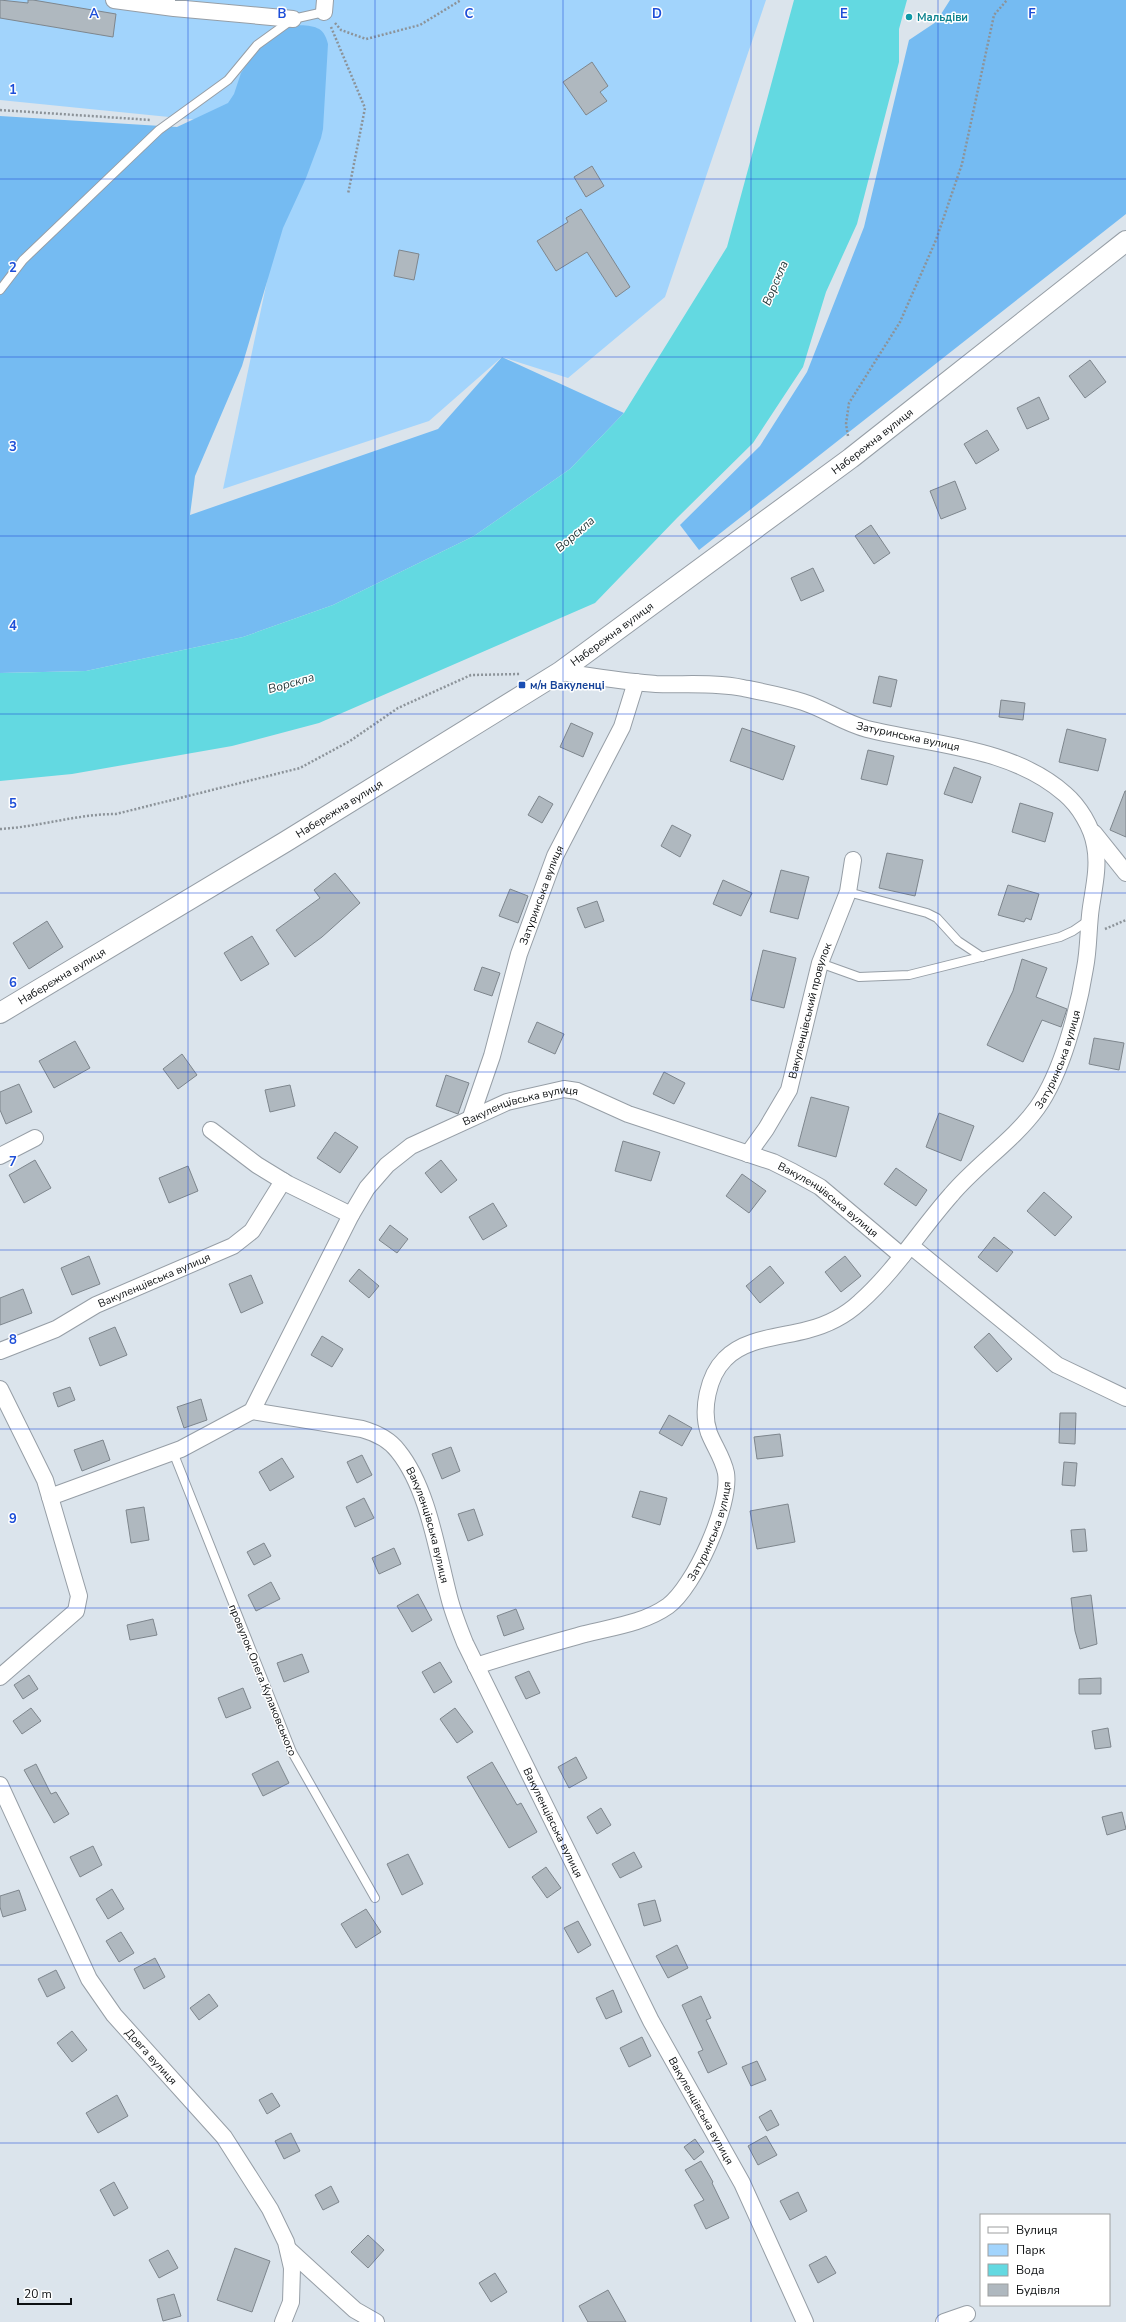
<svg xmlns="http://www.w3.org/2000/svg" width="1126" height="2322" font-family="'Nunito Sans',sans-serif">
<rect width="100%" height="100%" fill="#dbe4ec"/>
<polygon fill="#a2d4fc" points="0,0 766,0 665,297 568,378 502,357 429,421 223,489 299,130 0,100"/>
<g fill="#75bbf2">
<polygon points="950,0 1126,0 1126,214 699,550 680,525 760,446 807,372 864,227 909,40 936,22"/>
<path d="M297,25C314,26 324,26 328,44L323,129L321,138L306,178L283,228L242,366L195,476L190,515L438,429L502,357L624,413L570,469L474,536L333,605L243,637L86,671L0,673V116L177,127L228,103L234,94L241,73L260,45L286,27Z"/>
</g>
<polygon fill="#63d9e1" points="794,0 907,0 899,29 899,62 857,224 826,292 803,367 753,443 677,518 595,603 319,723 232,746 72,774 0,781 0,673 86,671 243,637 333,605 474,536 570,469 624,413 727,247"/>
<g fill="#afb8bf" stroke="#7e868d">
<polygon points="0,0 28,3 28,0 33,0 116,14 113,37 0,18"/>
<polygon points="592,62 608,86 600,92 607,101 586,115 563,82"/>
<polygon points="592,166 604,186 586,197 574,177"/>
<polygon points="581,209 630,287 616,297 587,252 556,271 537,241 568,222 566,218"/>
<polygon points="399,250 419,254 414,280 394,276"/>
<polygon points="1090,360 1106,382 1085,398 1069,376"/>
<polygon points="1039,397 1049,419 1027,429 1017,408"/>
<polygon points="987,430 999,450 976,464 964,444"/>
<polygon points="955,481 966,509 941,519 930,491"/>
<polygon points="871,525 890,553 874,564 855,536"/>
<polygon points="813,568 824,591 801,601 791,578"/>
<polygon points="879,676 897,680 891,707 873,703"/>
<polygon points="1001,700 1025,703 1023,720 999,717"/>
<polygon points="571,723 593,733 583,757 560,747"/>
<polygon points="742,728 795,746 783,780 730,761"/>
<polygon points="1067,729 1106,739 1098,771 1059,762"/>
<polygon points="868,750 894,756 887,785 861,779"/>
<polygon points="954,767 981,777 972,803 944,794"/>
<polygon points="1125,791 1126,791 1126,837 1110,830"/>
<polygon points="539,796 553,804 542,823 528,815"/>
<polygon points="1020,803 1053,813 1045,842 1012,832"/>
<polygon points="672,825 691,835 680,857 661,846"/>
<polygon points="887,853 923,860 915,896 879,888"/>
<polygon points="781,870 809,877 798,919 770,912"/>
<polygon points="335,873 360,903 322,937 295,957 276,930 320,898 314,890"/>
<polygon points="723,880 752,893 741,916 713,904"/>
<polygon points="1008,885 1039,894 1031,920 1026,918 1024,922 998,915"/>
<polygon points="510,889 528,896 518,923 499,916"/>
<polygon points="597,901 604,921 585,928 577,908"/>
<polygon points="47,921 63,947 29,969 13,943"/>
<polygon points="252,936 269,964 241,981 224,953"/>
<polygon points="763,950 796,958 784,1008 751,1000"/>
<polygon points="1022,959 1047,968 1036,997 1067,1009 1061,1027 1042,1020 1023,1062 987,1045 1013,991"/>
<polygon points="482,967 500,973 492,996 474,990"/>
<polygon points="537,1022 564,1034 555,1054 528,1042"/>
<polygon points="1094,1038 1124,1043 1119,1070 1089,1064"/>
<polygon points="75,1041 90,1068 54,1088 39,1061"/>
<polygon points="182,1054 197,1075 178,1089 163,1069"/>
<polygon points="664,1072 685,1083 674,1104 653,1094"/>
<polygon points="446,1075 469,1083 458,1114 436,1106"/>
<polygon points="19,1084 32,1112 6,1124 0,1110 0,1092"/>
<polygon points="290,1085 295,1106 270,1112 265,1090"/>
<polygon points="811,1097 849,1107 836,1157 798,1146"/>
<polygon points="939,1113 974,1126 961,1161 926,1147"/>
<polygon points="335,1132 358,1147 340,1173 317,1158"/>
<polygon points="623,1141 660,1152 651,1181 615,1171"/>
<polygon points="35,1160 51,1188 24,1203 9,1175"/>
<polygon points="441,1160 457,1180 441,1193 425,1173"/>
<polygon points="188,1166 198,1191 169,1203 159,1178"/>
<polygon points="896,1168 927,1190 916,1206 884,1184"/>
<polygon points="742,1174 766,1191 749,1213 726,1196"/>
<polygon points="1044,1192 1072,1217 1055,1236 1027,1211"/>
<polygon points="493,1203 507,1226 483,1240 469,1217"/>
<polygon points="390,1225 408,1239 397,1253 379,1240"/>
<polygon points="994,1237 1013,1252 997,1272 978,1257"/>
<polygon points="89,1256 100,1284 72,1295 61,1268"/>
<polygon points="845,1256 861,1276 841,1292 825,1272"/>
<polygon points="770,1266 784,1283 760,1303 746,1286"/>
<polygon points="359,1269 379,1286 369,1298 349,1281"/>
<polygon points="251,1275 263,1303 241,1313 229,1284"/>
<polygon points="23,1289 32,1313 0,1325 0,1298"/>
<polygon points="115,1327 127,1355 100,1366 89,1338"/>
<polygon points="989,1333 1012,1359 997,1372 974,1347"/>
<polygon points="322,1336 343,1349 332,1367 311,1355"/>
<polygon points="70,1387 75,1400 58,1407 53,1393"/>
<polygon points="201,1399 207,1420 184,1428 177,1407"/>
<polygon points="1060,1413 1076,1413 1075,1444 1059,1443"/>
<polygon points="669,1415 692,1428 682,1446 659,1433"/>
<polygon points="780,1434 783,1456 757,1459 754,1437"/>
<polygon points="103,1440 110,1460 82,1471 74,1450"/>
<polygon points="451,1447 460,1471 442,1479 432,1454"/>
<polygon points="362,1455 372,1475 357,1483 347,1462"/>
<polygon points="282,1458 294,1477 270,1491 259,1472"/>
<polygon points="1064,1462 1077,1463 1075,1486 1062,1485"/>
<polygon points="640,1491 667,1498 660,1525 632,1517"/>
<polygon points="364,1498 374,1518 355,1527 346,1507"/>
<polygon points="788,1504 795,1542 757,1549 750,1511"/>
<polygon points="144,1507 149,1540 131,1543 126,1510"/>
<polygon points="474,1509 483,1535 468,1541 458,1514"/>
<polygon points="1085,1529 1087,1551 1073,1552 1071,1530"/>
<polygon points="264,1543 271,1556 254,1565 247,1552"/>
<polygon points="394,1548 401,1564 379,1574 372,1558"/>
<polygon points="271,1582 280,1599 256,1611 248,1595"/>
<polygon points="418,1594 432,1620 412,1632 397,1606"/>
<polygon points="1091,1595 1097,1644 1080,1649 1075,1631 1071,1598"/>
<polygon points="516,1609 524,1629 504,1636 497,1616"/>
<polygon points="153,1619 157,1635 130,1640 127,1625"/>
<polygon points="302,1654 309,1672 284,1682 277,1663"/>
<polygon points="440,1662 452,1682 434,1693 422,1672"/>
<polygon points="529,1671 540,1693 526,1699 515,1677"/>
<polygon points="29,1675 38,1689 23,1699 14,1685"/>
<polygon points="1101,1678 1101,1694 1079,1694 1079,1679"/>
<polygon points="243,1688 251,1708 226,1718 218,1698"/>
<polygon points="31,1708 41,1721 22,1734 13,1721"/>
<polygon points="455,1708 473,1732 457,1743 440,1719"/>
<polygon points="1108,1728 1111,1747 1095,1749 1092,1731"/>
<polygon points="576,1757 587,1778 569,1788 558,1767"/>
<polygon points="278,1761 289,1783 263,1796 252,1774"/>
<polygon points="492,1762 517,1805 521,1803 537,1832 509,1848 467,1777"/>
<polygon points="36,1764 51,1794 56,1792 69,1814 54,1823 24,1770"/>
<polygon points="601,1808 611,1825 597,1834 587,1817"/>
<polygon points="1122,1812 1126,1829 1107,1835 1102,1817"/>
<polygon points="93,1846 102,1865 80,1877 70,1857"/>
<polygon points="634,1852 642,1867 620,1878 612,1864"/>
<polygon points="408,1854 423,1884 402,1895 387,1864"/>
<polygon points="546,1867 561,1888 547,1898 532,1877"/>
<polygon points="112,1889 124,1909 108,1919 96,1899"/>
<polygon points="19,1890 26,1910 3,1917 0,1907 0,1896"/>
<polygon points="655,1900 661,1921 644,1926 638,1904"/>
<polygon points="366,1909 381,1932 356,1948 341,1924"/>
<polygon points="578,1921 591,1945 578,1953 564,1928"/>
<polygon points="121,1932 134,1953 119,1962 106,1941"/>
<polygon points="677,1945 688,1968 668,1978 656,1956"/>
<polygon points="155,1958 165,1977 144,1989 134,1969"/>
<polygon points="56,1970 65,1988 47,1997 38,1979"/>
<polygon points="613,1990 622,2012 606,2019 596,1998"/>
<polygon points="209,1994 218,2006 199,2020 190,2008"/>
<polygon points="701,1996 711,2018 706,2020 727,2064 708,2073 698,2052 703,2050 682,2005"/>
<polygon points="72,2031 87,2050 72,2062 57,2043"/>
<polygon points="642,2037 651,2056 629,2067 620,2048"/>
<polygon points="757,2061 766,2080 751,2086 742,2067"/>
<polygon points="272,2093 280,2106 267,2114 259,2100"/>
<polygon points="117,2095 128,2116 98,2133 86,2113"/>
<polygon points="771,2110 779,2125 767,2131 759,2117"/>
<polygon points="291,2133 300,2151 284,2159 275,2141"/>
<polygon points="766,2136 777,2155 758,2165 748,2146"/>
<polygon points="695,2139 704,2152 694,2160 684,2147"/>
<polygon points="701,2161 713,2182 712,2183 729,2218 706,2229 694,2205 704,2200 685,2170"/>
<polygon points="114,2182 128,2208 114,2216 100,2190"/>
<polygon points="331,2186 339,2202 323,2210 315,2195"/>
<polygon points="798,2192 807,2211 790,2220 780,2201"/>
<polygon points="368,2235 384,2250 368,2268 351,2252"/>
<polygon points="235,2248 270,2261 252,2312 217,2300"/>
<polygon points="168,2250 178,2268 159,2278 149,2260"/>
<polygon points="826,2256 836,2273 818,2283 809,2265"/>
<polygon points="495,2273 507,2292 491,2302 479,2283"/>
<polygon points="608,2290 626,2322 588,2322 579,2306"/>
<polygon points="174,2294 181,2316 163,2321 157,2299"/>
</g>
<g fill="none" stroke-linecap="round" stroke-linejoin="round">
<defs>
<g id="service">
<polyline points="0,290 23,260 159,130 228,80 257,45 293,19 324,12"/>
<polyline points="848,892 927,913 937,918 958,941 982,957"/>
<polyline points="820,963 859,977 909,975 1060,937 1073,931 1089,920"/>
<polyline points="173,1452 292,1752 375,1898"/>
</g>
<g id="minor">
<polyline points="114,0 174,8 293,19"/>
<polyline points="324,12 325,0"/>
<polyline points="1094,833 1126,873"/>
<path id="s1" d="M471,1117L492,1056L519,954L555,856L622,727L636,682"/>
<polyline points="211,1130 257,1165 288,1184 351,1215"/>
<path id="s2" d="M748,1154L766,1129L789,1090L820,963L848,892L853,860"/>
<polyline points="0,1156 35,1138"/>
<polyline points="911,1246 1057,1365 1126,1398"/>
<path id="s3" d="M0,1351L56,1329L96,1305L233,1246L252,1231L283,1181"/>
<polyline points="0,1389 45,1480 79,1596 76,1611 0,1677"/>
<path id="s4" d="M252,1411L362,1429C376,1433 389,1439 398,1451C428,1488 437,1551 449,1597C453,1613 459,1628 465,1643L651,2021L742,2183L805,2322"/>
<path id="s5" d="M50,1497L181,1449L252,1411L351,1215L367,1188L387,1165L411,1146L507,1102L564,1089L577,1091L628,1114L773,1162L793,1172L820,1187L902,1256"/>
<path id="s6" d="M476,1666C512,1654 549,1644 585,1634C613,1627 644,1623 668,1606C694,1587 731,1505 726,1473C723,1458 714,1446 709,1433C701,1410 708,1376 725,1359C745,1338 781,1337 807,1330C827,1325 845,1316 860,1302C895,1271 920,1230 951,1195C977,1164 1013,1141 1037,1108C1062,1073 1078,1011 1085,968C1089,948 1088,927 1091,907C1094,887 1099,866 1095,846C1092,827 1079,806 1065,794C1012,747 932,745 867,729C844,723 825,709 803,702C784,696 763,692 743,688C715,682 684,685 656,684C624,682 592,676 560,672"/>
<path id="s7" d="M0,1785L89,1979L114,2015L224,2137L270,2209L286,2242L292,2268L291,2302L283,2322"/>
<polyline points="288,2249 355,2310 376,2322"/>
<polyline points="944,2322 967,2314"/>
</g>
<g id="tertiary">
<path id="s8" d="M0,1013L285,842L560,672L851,458L1126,241"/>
</g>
</defs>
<use href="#service" stroke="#969ea6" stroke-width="10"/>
<use href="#minor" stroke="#969ea6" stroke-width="18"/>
<use href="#tertiary" stroke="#969ea6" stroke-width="22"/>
<g stroke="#8c9399" stroke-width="2.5" stroke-dasharray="2 2" stroke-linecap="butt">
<polyline points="335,23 341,30 366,39 420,25 461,0"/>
<polyline points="331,27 365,108 348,194"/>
<polyline points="0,110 151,120"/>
<polyline points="848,436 846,424 849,403 900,322 936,240 962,164 994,15 1007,0"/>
<path d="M0,829C39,827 77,814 116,814L300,768L350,741L398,708L471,675L520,674"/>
<polyline points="1105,929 1126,920"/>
</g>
<use href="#service" stroke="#fff" stroke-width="8"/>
<use href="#minor" stroke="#fff" stroke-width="16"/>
<use href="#tertiary" stroke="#fff" stroke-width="20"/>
</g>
<path fill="none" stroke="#1d4ed8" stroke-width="1" stroke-opacity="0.55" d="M188,0V2322M375,0V2322M563,0V2322M751,0V2322M938,0V2322M0,179H1126M0,357H1126M0,536H1126M0,714H1126M0,893H1126M0,1072H1126M0,1250H1126M0,1429H1126M0,1608H1126M0,1786H1126M0,1965H1126M0,2143H1126"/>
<circle fill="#0f9aa8" stroke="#fff" stroke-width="1.5" cx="909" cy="17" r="4"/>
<rect fill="#1a4fb4" stroke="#fff" stroke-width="1.5" x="518" y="681" width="8" height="8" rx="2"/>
<g text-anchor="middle" stroke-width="3" stroke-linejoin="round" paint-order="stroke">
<g font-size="11" font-weight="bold" fill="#0d838f" stroke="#fff" text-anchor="start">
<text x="917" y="21">Мальдіви</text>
</g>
<g font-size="11" fill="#0d1012" stroke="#fff">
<text dy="4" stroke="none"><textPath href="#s8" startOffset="1044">Набережна вулиця</textPath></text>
<text dy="4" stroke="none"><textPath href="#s8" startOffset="720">Набережна вулиця</textPath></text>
<text transform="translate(908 736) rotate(12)" y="4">Затуринська вулиця</text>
<text dy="4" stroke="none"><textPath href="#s8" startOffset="396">Набережна вулиця</textPath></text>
<text dy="4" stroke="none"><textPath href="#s1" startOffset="233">Затуринська вулиця</textPath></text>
<text dy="4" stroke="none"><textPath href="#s8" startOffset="72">Набережна вулиця</textPath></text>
<text dy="4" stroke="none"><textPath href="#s2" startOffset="158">Вакуленцівський провулок</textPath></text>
<text dy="4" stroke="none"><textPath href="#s6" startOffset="938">Затуринська вулиця</textPath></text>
<text dy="4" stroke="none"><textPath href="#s5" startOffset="650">Вакуленцівська вулиця</textPath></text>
<text dy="4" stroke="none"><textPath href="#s5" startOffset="985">Вакуленцівська вулиця</textPath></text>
<text dy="4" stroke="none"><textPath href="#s3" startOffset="170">Вакуленцівська вулиця</textPath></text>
<text dy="4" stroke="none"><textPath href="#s4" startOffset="235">Вакуленцівська вулиця</textPath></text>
<text dy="4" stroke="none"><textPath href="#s6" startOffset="289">Затуринська вулиця</textPath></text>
<text transform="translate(263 1680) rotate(68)" y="4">провулок Олега Кулаковського</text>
<text dy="4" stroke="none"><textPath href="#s4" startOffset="559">Вакуленцівська вулиця</textPath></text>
<text dy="4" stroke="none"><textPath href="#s7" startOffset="313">Довга вулиця</textPath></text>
<text dy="4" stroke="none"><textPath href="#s4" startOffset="883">Вакуленцівська вулиця</textPath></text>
</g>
<g font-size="11" font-weight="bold" fill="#164399" stroke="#fff" text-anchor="start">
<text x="530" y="689">м/н Вакуленці</text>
</g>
<g font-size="12" font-style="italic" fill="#1e3334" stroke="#fff">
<text transform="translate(775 283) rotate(-67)" y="4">Ворскла</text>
<text transform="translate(575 534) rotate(-41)" y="4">Ворскла</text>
<text transform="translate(291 683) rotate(-16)" y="4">Ворскла</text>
</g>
</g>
<g font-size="13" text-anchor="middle" font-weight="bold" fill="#1d4ed8" stroke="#fff" stroke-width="3" stroke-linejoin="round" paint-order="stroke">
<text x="94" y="18">A</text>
<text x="282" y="18">B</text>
<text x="469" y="18">C</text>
<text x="657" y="18">D</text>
<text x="844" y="18">E</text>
<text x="1032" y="18">F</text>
<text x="13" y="94">1</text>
<text x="13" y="272">2</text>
<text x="13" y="451">3</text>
<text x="13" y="630">4</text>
<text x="13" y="808">5</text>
<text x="13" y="987">6</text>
<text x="13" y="1166">7</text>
<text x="13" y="1344">8</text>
<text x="13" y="1523">9</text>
</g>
<rect x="980" y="2214" width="130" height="92" fill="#ffffff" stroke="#9e9fa0"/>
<rect x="988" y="2227" width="20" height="6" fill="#ffffff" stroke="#9e9fa0"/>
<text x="1016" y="2234" font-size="12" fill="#0d1012">Вулиця</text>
<rect x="988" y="2244" width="20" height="12" fill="#a2d4fc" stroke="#9e9fa0"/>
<text x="1016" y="2254" font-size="12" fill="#0d1012">Парк</text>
<rect x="988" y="2264" width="20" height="12" fill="#63d9e1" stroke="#9e9fa0"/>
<text x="1016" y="2274" font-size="12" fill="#0d1012">Вода</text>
<rect x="988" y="2284" width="20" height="12" fill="#afb8bf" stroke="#9e9fa0"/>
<text x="1016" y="2294" font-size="12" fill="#0d1012">Будівля</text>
<path d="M18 2298v6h53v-6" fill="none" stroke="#0d1012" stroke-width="2"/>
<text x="24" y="2298" font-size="12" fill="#0d1012" stroke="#ffffff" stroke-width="3" paint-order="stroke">20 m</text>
</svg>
